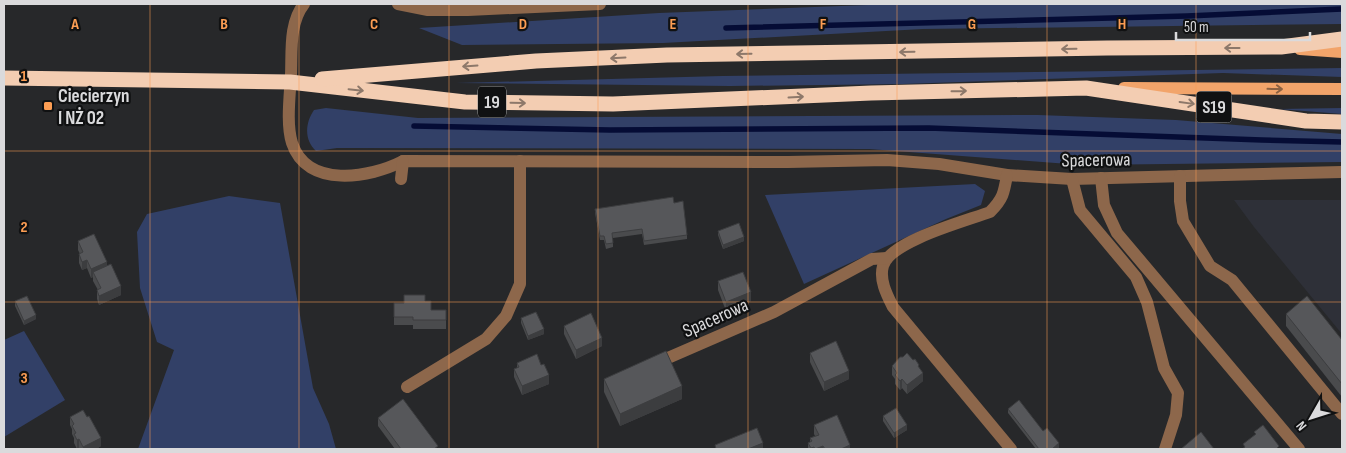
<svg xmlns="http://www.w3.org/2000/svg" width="1346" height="453" font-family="'Sofia Sans Condensed',sans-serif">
<rect width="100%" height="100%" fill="#27282a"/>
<polygon fill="#2e3038" points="1234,200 1342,200 1342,334 1254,227"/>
<g fill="#324067">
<polygon points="894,4 1342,4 1342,24 923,29 663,43 462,45 419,28 659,13"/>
<polygon points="1342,68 1342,77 1223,73 903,84 730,86 456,83 722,76"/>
<path d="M326,108L418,118L1038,115L1176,120L1342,134V162L1082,165L869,149L337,148L316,151C304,140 305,123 314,110Z"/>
<polygon points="1342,108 1342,114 1279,109"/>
<polygon points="975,184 985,191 981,205 946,219 804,284 765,195"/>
<polygon points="229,196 280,203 313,388 329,424 336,449 138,449 174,350 157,342 140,288 137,232 147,214"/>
<polygon points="24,331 65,400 4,437 4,340"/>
</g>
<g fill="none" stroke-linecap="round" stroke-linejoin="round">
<g stroke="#050c35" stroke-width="5.5">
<polyline points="726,28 1187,16 1342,9"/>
<polyline points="414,126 610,130 929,128 1262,140 1342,142"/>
</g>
<g stroke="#8d674b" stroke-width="12">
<path d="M304,4C289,23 292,51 291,74C290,95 286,124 292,143C307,189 370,178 403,161L788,162L887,160L939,164L1007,175L1072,179L1342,172"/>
<polyline points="398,4 428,10 468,10 600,4"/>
<path d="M1007,175C1004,193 1003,199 990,212C966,221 890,241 883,266C879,280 887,295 893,307L1011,449"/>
<polyline points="1180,176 1180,201 1183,221 1210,266 1232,280 1342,414"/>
<polyline points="1101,178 1104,205 1117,233 1299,449"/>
<polyline points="401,179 403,161"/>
<polyline points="1072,179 1080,210 1136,277 1147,302 1164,368 1178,393 1176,415 1165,449"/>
<polyline points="654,364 774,312 872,259 887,258"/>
<polyline points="407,387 486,339 506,316 520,284 520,161"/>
</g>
<g stroke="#f2a46a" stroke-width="12">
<polyline points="1300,49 1342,52"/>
<polyline points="1124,88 1342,89"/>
</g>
<g stroke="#f3cdb2" stroke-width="15">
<polyline points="4,78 290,82 465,102 613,104 871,93 1086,88 1306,121 1342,122"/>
<polyline points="322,79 536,61 667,55 1107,48 1281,47 1342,39"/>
</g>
</g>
<g fill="#4a4b4d">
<polygon points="674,203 687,235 687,239 644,245 642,234 613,238 613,247 606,249 604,240 600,240 595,213 595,209"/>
<polygon points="718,231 744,241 723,249 718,235"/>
<polygon points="78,241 107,266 121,295 99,305 97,299 97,290 98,290 93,281 93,277 91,278 87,268 82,270 79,263 79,254 80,254 78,250"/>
<polygon points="718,281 751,301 726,311 718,290"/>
<polygon points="15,301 36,319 24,325 15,306"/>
<polygon points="394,303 404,303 431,310 446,310 446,329 413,329 413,325 394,325"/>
<polygon points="1286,314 1342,340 1342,397 1286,326"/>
<polygon points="521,318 544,334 528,340 521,323"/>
<polygon points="564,326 602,346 576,359 564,334"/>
<polygon points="810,353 849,379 824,391 810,362"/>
<polygon points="517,363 541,365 549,384 522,395 514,377 514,369 517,368"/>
<polygon points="892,366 919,368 923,381 907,394 902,388 900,390 895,384 895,379 892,375"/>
<polygon points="604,379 682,399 620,426 604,392"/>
<polygon points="1008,409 1043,431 1059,448 1058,449 1036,449 1008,413"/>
<polygon points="883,416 907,430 894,438 883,421"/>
<polygon points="70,417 101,446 96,449 80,449 79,448 77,449 74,443 74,438 72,434 72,429 70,425"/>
<polygon points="378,418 438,449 395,449 378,426"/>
<polygon points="814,425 850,449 808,449 808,443 810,442 810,438 815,436 814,434"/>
</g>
<g fill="#3c3d3f">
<polygon points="744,237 744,241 723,249 723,245"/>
<polygon points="87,260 87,268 82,270 82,262"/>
<polygon points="107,262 107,271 93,272 93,277 91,278 91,269"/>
<polygon points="121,286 121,295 99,305 99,296"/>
<polygon points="751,292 751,301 726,311 726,302"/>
<polygon points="36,315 36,319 24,325 24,321"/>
<polygon points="544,329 544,334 528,340 528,336"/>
<polygon points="602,338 602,346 576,359 576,350"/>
<polygon points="849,371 849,379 824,391 824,382"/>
<polygon points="923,373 923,381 907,394 907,385"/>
<polygon points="549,375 549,384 522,395 522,386"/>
<polygon points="902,379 902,388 900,390 900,381"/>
<polygon points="682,386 682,399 620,426 620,414"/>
<polygon points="907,425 907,430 894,438 894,433"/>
<polygon points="101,438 101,446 96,449 83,449 83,447"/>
<polygon points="79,439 79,448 77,449 77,440"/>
<polygon points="763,443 763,449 748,449"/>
<polygon points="1059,443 1059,448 1058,449 1052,449"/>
<polygon points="850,445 850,449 841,449"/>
<polygon points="823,446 823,449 815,449"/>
</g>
<g fill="#56575a" stroke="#3c3d3f">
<polygon points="673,197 674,203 683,201 687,235 644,241 642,229 612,233 613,243 606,244 604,236 600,236 595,209"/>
<polygon points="739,223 744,237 723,245 718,231"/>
<polygon points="94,234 107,262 91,269 87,260 82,262 79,254 83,252 78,241"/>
<polygon points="111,264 121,286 99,296 97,290 101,288 93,272"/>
<polygon points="743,272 751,292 726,302 718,281"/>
<polygon points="404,295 425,295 425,301 431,301 431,310 446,310 446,320 413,320 413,317 394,317 394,303 404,303"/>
<polygon points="27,296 36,315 24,321 15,301"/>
<polygon points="1307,296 1342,340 1342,384 1286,314"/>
<polygon points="536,312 544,329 528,336 521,318"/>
<polygon points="591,313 602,338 576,350 564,326"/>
<polygon points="836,341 849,371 824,382 810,353"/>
<polygon points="666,351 682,386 620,414 604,379"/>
<polygon points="907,353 913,360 915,359 919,365 918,366 923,373 907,385 902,379 900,381 895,375 897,373 892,366 900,357 903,357"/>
<polygon points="537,354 541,365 544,364 549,375 522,386 514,369 519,367 517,363"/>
<polygon points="403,399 438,446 434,449 401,449 378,418"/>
<polygon points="1019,400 1043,431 1047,428 1059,443 1052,449 1039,449 1008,409"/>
<polygon points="896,408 907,425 894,433 883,416"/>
<polygon points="83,410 87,417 89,416 101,438 83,447 79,439 77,440 74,434 76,433 72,426 74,424 70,417"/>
<polygon points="837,415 850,445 841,449 825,449 823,446 815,449 814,447 811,448 808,443 812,441 810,438 819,435 814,425"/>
<polygon points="1263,425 1279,446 1276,449 1242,449 1245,447 1243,444 1256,434 1254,432"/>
<polygon points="757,428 763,443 748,449 716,449 715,445"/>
<polygon points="1201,432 1214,449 1181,449"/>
</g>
<defs><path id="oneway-shaft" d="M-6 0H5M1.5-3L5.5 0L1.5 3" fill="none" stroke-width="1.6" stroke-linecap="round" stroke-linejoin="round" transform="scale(1.25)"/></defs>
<g stroke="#8d786a">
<use href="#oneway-shaft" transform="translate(1232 48) rotate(180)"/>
<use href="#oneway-shaft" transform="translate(1069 49) rotate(179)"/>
<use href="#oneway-shaft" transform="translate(907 52) rotate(179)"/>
<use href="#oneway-shaft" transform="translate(744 54) rotate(179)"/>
<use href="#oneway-shaft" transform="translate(618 58) rotate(177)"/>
<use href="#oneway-shaft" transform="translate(470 66) rotate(176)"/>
<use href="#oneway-shaft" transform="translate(356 90) rotate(6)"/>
<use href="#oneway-shaft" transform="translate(959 91) rotate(-1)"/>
<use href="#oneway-shaft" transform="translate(796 97) rotate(-3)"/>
<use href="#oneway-shaft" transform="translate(518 103) rotate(1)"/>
<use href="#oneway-shaft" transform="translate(1187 103) rotate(8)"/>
</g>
<use stroke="#8c6242" href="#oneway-shaft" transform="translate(1275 89) rotate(1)"/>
<path fill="none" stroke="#fc9d53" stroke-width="1" stroke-opacity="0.55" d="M150,4V449M299,4V449M449,4V449M598,4V449M748,4V449M897,4V449M1047,4V449M1196,4V449M4,151H1342M4,302H1342"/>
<rect fill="#fc9d53" stroke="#101112" stroke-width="2" x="43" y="101" width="10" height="10" rx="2.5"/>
<g text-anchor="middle" stroke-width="4.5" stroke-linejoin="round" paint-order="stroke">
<g fill="#101112" stroke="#9d9e9f" stroke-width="1">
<rect x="478" y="86.5" width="28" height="31" rx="4"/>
<rect x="1196.5" y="91.5" width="35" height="31" rx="4"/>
</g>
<g font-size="18" font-weight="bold" fill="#dadadc">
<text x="492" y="108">19</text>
<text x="1214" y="113">S19</text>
</g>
<g font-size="19" font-weight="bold" fill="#dadadc" stroke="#101112" text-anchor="start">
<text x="58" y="102">Ciecierzyn<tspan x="58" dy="22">I NŻ 02</tspan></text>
</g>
<g font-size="19" fill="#dadadc" stroke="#101112">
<text transform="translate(1096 159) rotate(-1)" y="7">Spacerowa</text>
<text transform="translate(715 317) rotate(-24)" y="7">Spacerowa</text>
</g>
</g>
<g font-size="16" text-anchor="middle" font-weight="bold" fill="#fc9d53" stroke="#101112" stroke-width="4.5" stroke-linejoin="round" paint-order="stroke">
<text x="75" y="29">A</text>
<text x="224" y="29">B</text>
<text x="374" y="29">C</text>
<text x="523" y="29">D</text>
<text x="673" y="29">E</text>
<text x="823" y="29">F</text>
<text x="972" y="29">G</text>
<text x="1122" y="29">H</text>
<text x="24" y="81">1</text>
<text x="24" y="232">2</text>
<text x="24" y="383">3</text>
</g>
<rect width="1346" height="453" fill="none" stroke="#dadadc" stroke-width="10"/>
<g transform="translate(1311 418) rotate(231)" stroke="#101112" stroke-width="4" paint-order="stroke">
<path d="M0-4L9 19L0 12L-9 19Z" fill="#dadadc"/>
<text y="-8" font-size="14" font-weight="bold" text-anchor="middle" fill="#dadadc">N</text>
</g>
<path d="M1176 32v8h134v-8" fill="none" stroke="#dadadc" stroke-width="2.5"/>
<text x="1184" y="32" font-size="15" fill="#dadadc" stroke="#101112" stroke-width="4" paint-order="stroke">50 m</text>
</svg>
